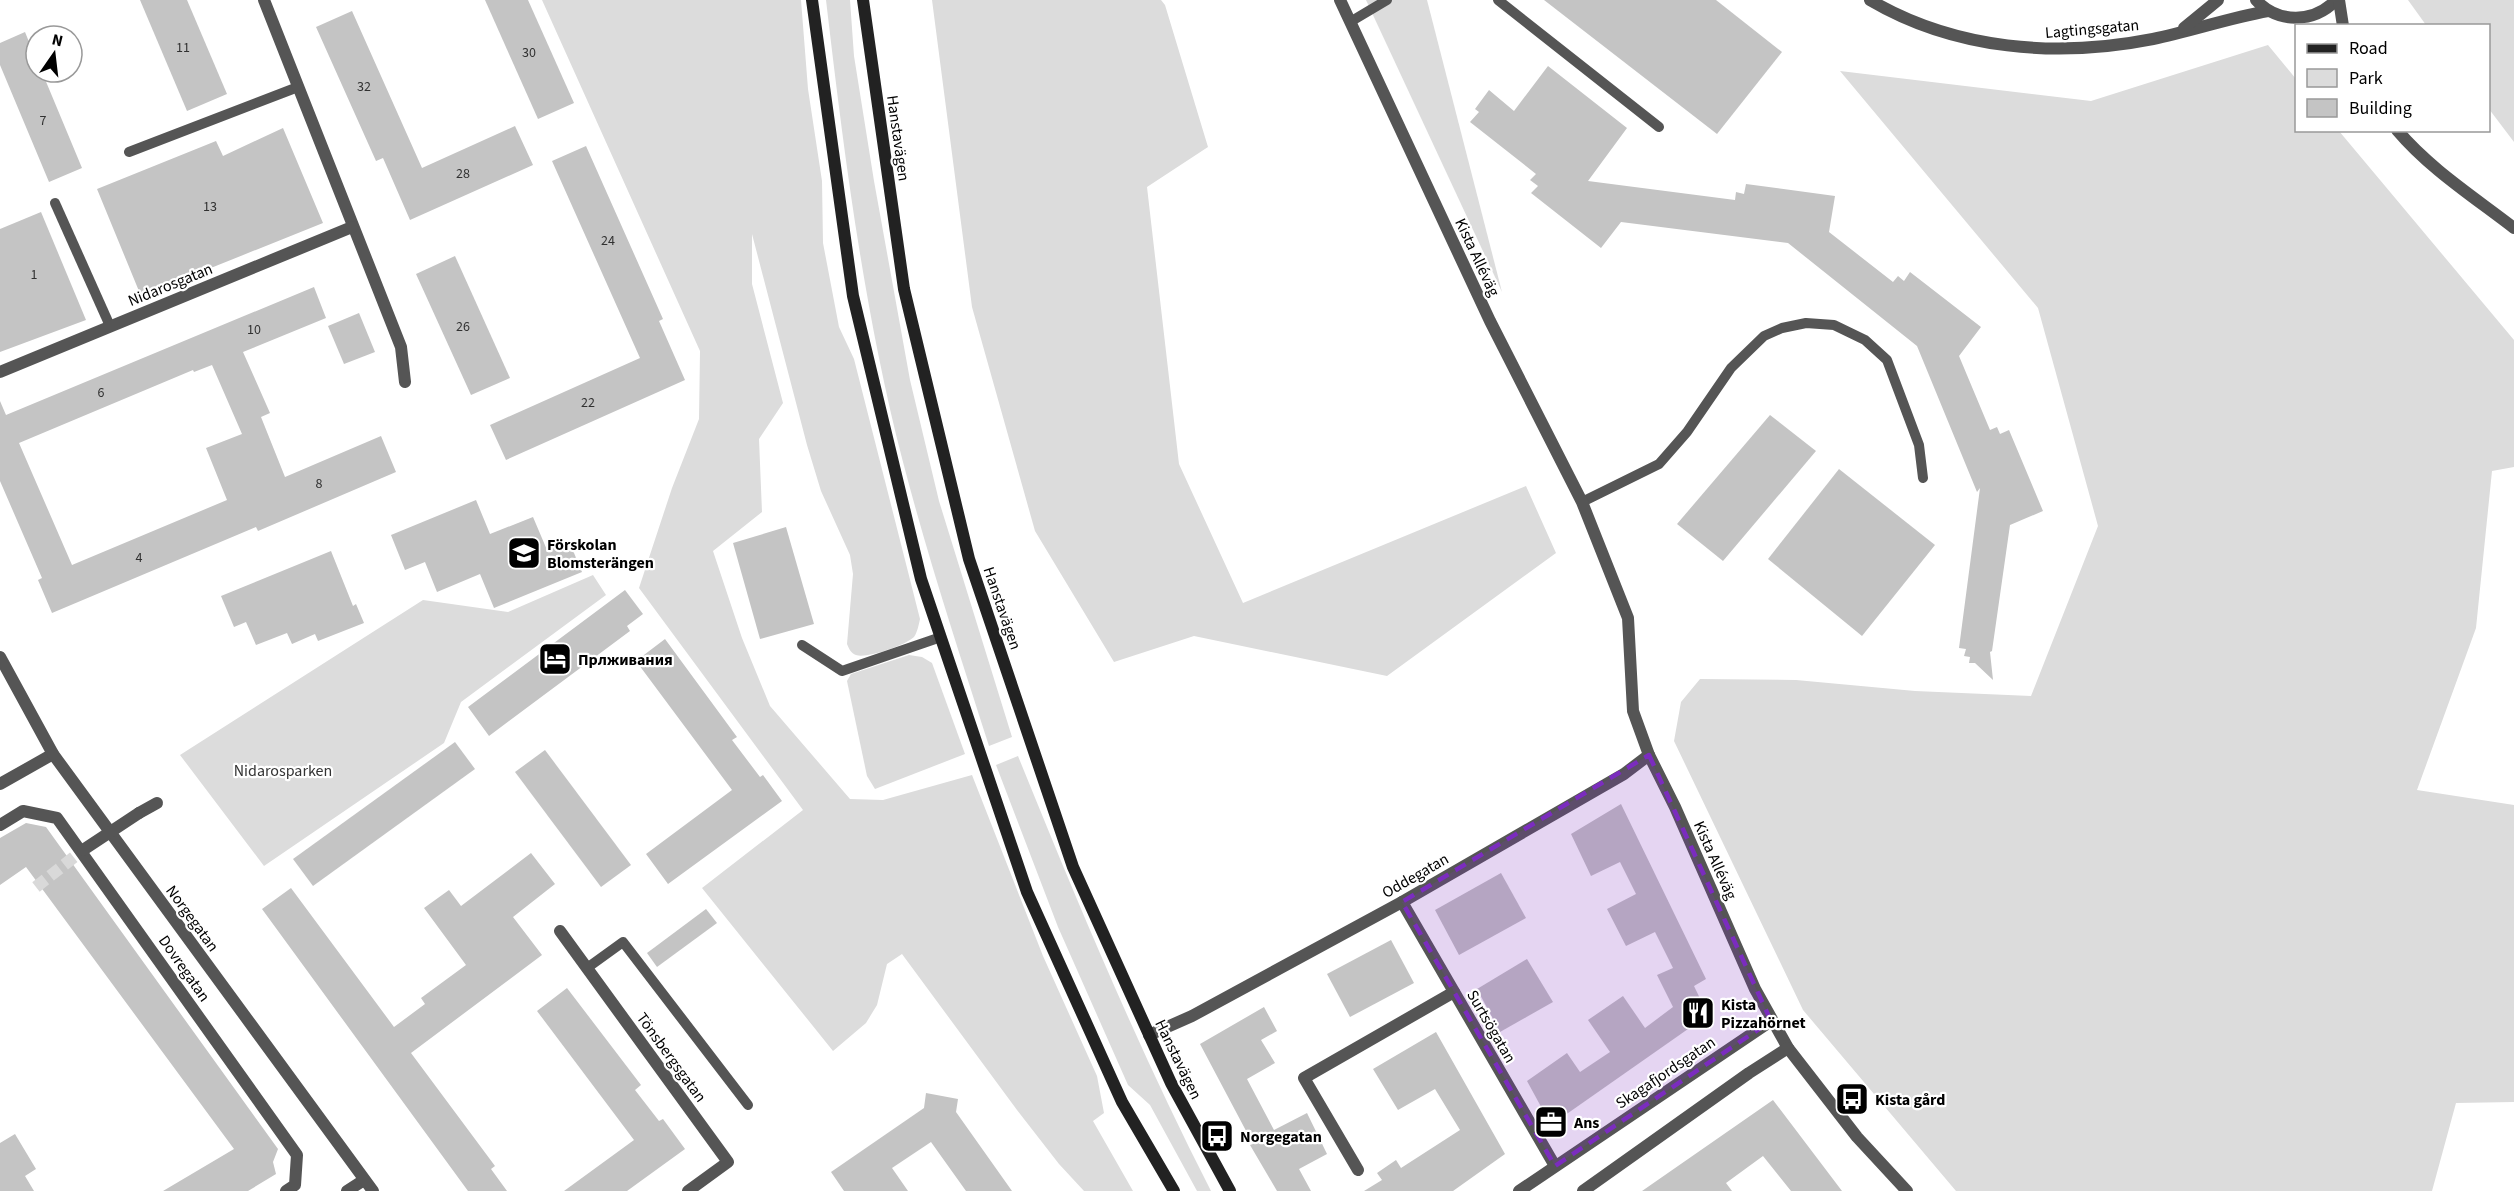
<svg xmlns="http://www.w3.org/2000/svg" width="2514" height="1191" font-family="'Source Sans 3',sans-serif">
<rect width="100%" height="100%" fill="#fff"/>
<g fill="#dcdcdc">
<path d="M542,0H801L808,89L822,181L823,243L839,327L854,359L920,619C919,624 917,633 914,637C906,645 866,659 856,655C851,653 849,649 847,644L853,574L850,555L821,491L807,445L752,234V284L783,403L759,439L762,512L713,551L742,638L770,706L850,799L883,800L972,775L1043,956L1097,1076L1104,1113L1093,1121L1133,1191H1084L1059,1164L1017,1110L902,954L887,964L877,1005L866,1023L833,1051L702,888L803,810L639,588L672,488L699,419L700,351Z"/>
<path d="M826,0H850L854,56L874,181L910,380L939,501L1012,737L989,746C959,652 928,558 903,462C864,312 844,154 826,0Z"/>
<polygon points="932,0 1161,0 1165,5 1208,147 1147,187 1179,464 1243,603 1526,486 1556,553 1387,676 1194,636 1114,662 1035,531 972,307"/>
<polygon points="1366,0 1427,0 1502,292"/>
<polygon points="2408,0 2514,0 2514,142 2489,109 2488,26 2426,25"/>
<polygon points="2268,45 2296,79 2296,130 2339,131 2514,340 2514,467 2492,471 2476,628 2417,790 2514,805 2514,1102 2456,1103 2432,1191 1956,1191 1803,1010 1674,741 1681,702 1700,679 1796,680 1915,691 2031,696 2098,526 2038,308 1840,71 2091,101"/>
<polygon points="593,575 606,595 461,702 444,743 264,866 180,755 423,600 508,612"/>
<polygon points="909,655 922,657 932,663 965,754 875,789 867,776 847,681 851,674"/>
<path d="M1018,756C1078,904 1138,1048 1211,1191H1197L1150,1105L1128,1085L1058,927L996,765Z"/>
</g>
<g fill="#c4c4c4" fill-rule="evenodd">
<polygon points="140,0 187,0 227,94 187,111"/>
<polygon points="485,0 528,0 574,103 538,119"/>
<polygon points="1544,0 1716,0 1782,52 1717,134"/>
<polygon points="352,11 422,168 515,126 533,165 410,220 383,158 376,161 316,27"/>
<polygon points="25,32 36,59 36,72 42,72 82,168 49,182 0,65 0,43"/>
<polygon points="1548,66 1627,128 1588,181 1735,200 1736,192 1744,194 1746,184 1835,196 1829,232 1893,282 1898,276 1904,281 1910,272 1981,327 1959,356 1990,430 1997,427 2000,434 2009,430 2043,511 2010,525 1992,651 1990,652 1993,680 1975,663 1969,663 1970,657 1964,656 1966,649 1959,648 1980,488 1977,492 1917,346 1788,243 1621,222 1601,248 1531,193 1538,186 1530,180 1536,174 1470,122 1479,112 1475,109 1489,90 1514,111"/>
<polygon points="283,128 323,223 141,296 97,189 216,141 223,156"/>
<polygon points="586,146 663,319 659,321 685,380 506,460 490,425 640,358 552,161"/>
<polygon points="41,212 86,320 0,352 0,229"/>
<polygon points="455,256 510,378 471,395 416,274"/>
<path d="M314,287L326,318L243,352L270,413L261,417L285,477L381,436L396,472L258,531L256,527L52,613L38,580L42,578L0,481V401L6,415ZM212,365L242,434L206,448L227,500L72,565L19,443L193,370L194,372Z"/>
<polygon points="359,313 375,352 344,364 328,326"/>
<polygon points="1770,415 1816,451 1723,561 1677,524"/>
<polygon points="1839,469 1935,545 1862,636 1768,559"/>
<polygon points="476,500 490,534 533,517 547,550 569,541 582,572 494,608 480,574 437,592 425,562 405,570 391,535"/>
<polygon points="786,527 814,624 760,639 733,543"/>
<polygon points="331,551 353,606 356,604 364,623 318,641 315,634 292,644 287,633 256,645 246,622 234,627 221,596"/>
<polygon points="625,590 643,614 627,626 630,631 489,736 468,707"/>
<polygon points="665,639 737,737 732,740 760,777 763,775 782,801 668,884 646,854 732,790 636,661"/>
<polygon points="455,742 475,769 313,886 293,859"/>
<polygon points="545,750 631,865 601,887 515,772"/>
<polygon points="1621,804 1706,979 1694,986 1708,1015 1551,1125 1527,1081 1567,1053 1580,1072 1610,1052 1588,1020 1623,996 1645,1028 1673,1007 1657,975 1673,968 1655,932 1626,946 1607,909 1636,894 1620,862 1591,876 1571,834"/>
<polygon points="26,823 46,827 278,1149 273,1162 276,1174 248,1191 163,1191 234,1149 26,867 0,885 0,838"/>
<polygon points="531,853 555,884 513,917 542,955 411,1053 495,1166 491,1169 507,1191 468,1191 262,909 291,888 394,1027 425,1004 421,998 466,965 424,908 449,890 461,906"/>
<polygon points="1501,873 1526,918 1459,955 1435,910"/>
<polygon points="706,909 717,923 657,967 647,953"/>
<polygon points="1391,940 1414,983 1350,1017 1327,974"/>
<polygon points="1527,959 1553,1002 1500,1032 1477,989"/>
<polygon points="567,988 641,1085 635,1090 659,1121 663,1119 685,1149 627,1191 564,1191 634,1140 537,1011"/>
<polygon points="1264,1007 1277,1031 1261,1040 1275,1063 1247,1079 1274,1130 1307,1113 1327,1154 1299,1169 1311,1191 1277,1191 1250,1145 1253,1144 1200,1044"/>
<polygon points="1436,1032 1505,1154 1453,1191 1364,1191 1382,1180 1377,1173 1396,1160 1401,1168 1460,1130 1435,1089 1398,1110 1373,1069"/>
<polygon points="926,1093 958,1099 956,1112 1012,1191 966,1191 931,1142 892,1168 908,1191 844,1191 831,1172 924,1108"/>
<polygon points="1773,1100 1842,1191 1791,1191 1763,1156 1726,1183 1732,1191 1642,1191"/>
<polygon points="15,1134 36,1169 25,1176 34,1191 0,1191 0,1143"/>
</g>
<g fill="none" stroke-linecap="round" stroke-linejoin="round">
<polyline stroke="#d9d9d9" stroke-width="12" stroke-dasharray="12 6" stroke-linecap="butt" points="36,887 83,850"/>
<g stroke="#555" stroke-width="10">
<polyline points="1498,0 1659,127"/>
<polyline points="1350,22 1387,0"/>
<polyline points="129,152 298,87"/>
<polyline points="55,203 110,326"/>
<polyline points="1582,502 1659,464 1687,432 1731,368 1764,336 1782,328 1806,323 1834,325 1865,340 1887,360 1919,445 1923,478"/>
<polyline points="802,645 842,671 941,637"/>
<polyline points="587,968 623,942 748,1105"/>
</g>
<polyline stroke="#555" stroke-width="12" points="139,813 157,803"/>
<g stroke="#555" stroke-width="12">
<polyline points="264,0 401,347 405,382"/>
<polyline points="1340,0 1490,321 1582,502 1628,618 1633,711 1649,755 1675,807 1755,989 1788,1048 1857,1137 1907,1191"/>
<polyline points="0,372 352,227"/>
<polyline points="0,784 53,754"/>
<polyline points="0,825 23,811 57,818 297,1155 295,1185 286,1191"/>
<polyline points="1402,902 1555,1166"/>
<polyline points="560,931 728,1162 688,1191"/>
<polyline points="1149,1035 1192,1016 1402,902 1624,774 1649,755"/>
<polyline points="1358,1170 1304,1078 1454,992"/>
<polyline points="347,1191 364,1180"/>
<polyline points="1519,1191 1771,1021"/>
<polyline points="1583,1191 1749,1073 1788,1048"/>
</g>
<g stroke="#555" stroke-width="12">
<path d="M1870,0C1955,50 2057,58 2153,39C2191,31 2229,18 2268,11"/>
<path d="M2256,0C2278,24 2314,23 2336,0"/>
<polyline points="2339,0 2343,26"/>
<polyline points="2184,28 2218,0"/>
<path d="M2397,130C2430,169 2474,197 2514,228"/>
<polyline points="0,657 53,754 373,1191"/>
</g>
<g stroke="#222" stroke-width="12">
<polyline points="812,0 853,296 921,579 1027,892 1122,1102 1174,1191"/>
<polyline points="863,0 904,289 969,559 1073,867 1171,1083 1230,1191"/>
</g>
<polyline stroke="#555" stroke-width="12" points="83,850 139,813"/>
</g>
<path fill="#7b2cbf" fill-opacity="0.2" stroke="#7b2cbf" stroke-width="4.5" stroke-dasharray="12 8" stroke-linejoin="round" d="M1649,755L1771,1021L1555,1166L1402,902Z"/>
<defs>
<symbol id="school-square" viewBox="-11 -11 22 22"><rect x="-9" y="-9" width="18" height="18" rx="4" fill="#000" stroke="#fff"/><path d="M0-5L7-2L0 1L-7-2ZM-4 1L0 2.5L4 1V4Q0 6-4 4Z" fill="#fff"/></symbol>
<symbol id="hotel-square" viewBox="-11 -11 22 22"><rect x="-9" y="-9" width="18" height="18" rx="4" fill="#000" stroke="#fff"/><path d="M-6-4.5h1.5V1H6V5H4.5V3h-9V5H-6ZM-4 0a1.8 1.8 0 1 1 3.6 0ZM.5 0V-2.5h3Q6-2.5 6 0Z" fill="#fff"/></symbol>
<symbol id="restaurant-square" viewBox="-11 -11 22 22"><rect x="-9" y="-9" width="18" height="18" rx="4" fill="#000" stroke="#fff"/><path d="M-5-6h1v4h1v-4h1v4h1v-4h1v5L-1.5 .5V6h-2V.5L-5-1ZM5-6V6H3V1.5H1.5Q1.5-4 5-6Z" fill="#fff"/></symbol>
<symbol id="bus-square" viewBox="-11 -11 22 22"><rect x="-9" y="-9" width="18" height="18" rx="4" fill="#000" stroke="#fff"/><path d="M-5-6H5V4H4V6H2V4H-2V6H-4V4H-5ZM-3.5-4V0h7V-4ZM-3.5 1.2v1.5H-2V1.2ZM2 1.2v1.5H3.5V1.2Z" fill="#fff"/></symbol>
<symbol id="office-square" viewBox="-11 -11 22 22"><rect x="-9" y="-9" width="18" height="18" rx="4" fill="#000" stroke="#fff"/><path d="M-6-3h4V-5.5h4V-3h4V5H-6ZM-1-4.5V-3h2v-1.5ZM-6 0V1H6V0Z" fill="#fff"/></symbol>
</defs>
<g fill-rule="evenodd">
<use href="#school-square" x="505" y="534" width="38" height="38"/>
<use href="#hotel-square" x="536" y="640" width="38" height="38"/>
<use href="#restaurant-square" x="1679" y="994" width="38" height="38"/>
<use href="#bus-square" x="1833" y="1080" width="38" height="38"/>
<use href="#office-square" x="1532" y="1103" width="38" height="38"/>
<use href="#bus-square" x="1198" y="1117" width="38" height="38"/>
</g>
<g text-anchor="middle" stroke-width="4.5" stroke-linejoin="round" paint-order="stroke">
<g font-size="14" fill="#313131">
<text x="183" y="52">11</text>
<text x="529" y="57">30</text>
<text x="364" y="91">32</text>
<text x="43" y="125">7</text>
<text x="463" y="178">28</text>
<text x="210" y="211">13</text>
<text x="608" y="245">24</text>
<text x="34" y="279">1</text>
<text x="463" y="331">26</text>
<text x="254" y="334">10</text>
<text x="101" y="397">6</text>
<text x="588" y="407">22</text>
<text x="319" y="488">8</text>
<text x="139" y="562">4</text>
</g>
<g font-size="16" fill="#000" stroke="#fff">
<text transform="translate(2092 28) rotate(-5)" y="6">Lagtingsgatan</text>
<text transform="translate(899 138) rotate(82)" y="6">Hanstavägen</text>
<text transform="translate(1478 257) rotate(65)" y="6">Kista Alléväg</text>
<text transform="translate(170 284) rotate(-22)" y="6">Nidarosgatan</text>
<text transform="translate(1003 608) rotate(71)" y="6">Hanstavägen</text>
<text transform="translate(1716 860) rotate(66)" y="6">Kista Alléväg</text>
<text transform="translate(1415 875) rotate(-30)" y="6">Oddegatan</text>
<text transform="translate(193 918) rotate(54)" y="6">Norgegatan</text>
<text transform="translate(185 968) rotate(55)" y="6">Dovregatan</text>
<text transform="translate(1492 1026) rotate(60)" y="6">Surtsögatan</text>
<text transform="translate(672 1057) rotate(54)" y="6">Tönsbergsgatan</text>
<text transform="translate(1179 1059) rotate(64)" y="6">Hanstavägen</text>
<text transform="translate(1665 1072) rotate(-34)" y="6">Skagafjordsgatan</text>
</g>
<g font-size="16" font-weight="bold" fill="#000" stroke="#fff" text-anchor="start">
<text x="547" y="550">Förskolan<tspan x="547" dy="18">Blomsterängen</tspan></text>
<text x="578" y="665">Прлживания</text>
<text x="1721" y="1010">Kista<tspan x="1721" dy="18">Pizzahörnet</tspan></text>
<text x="1875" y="1105">Kista gård</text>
<text x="1574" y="1128">Ans</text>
<text x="1240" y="1142">Norgegatan</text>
</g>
<g font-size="16" fill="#333" stroke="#fff">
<text x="283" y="776">Nidarosparken</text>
</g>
</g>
<rect x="2295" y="24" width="195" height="108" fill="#ffffff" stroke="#999999" stroke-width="1.5"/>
<rect x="2307" y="44" width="30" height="9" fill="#222222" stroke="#999999" stroke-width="1.5"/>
<text x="2349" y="54" font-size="18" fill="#000000">Road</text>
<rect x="2307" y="69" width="30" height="18" fill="#dcdcdc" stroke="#999999" stroke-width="1.5"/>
<text x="2349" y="84" font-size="18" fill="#000000">Park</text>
<rect x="2307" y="99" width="30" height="18" fill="#c4c4c4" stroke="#999999" stroke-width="1.5"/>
<text x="2349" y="114" font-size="18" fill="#000000">Building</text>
<g transform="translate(54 54) rotate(14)"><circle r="28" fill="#ffffff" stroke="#999999" stroke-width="1.5"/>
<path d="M0-4.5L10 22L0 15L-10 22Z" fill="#000000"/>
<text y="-9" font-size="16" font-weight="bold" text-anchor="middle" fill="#000000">N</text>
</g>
</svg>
